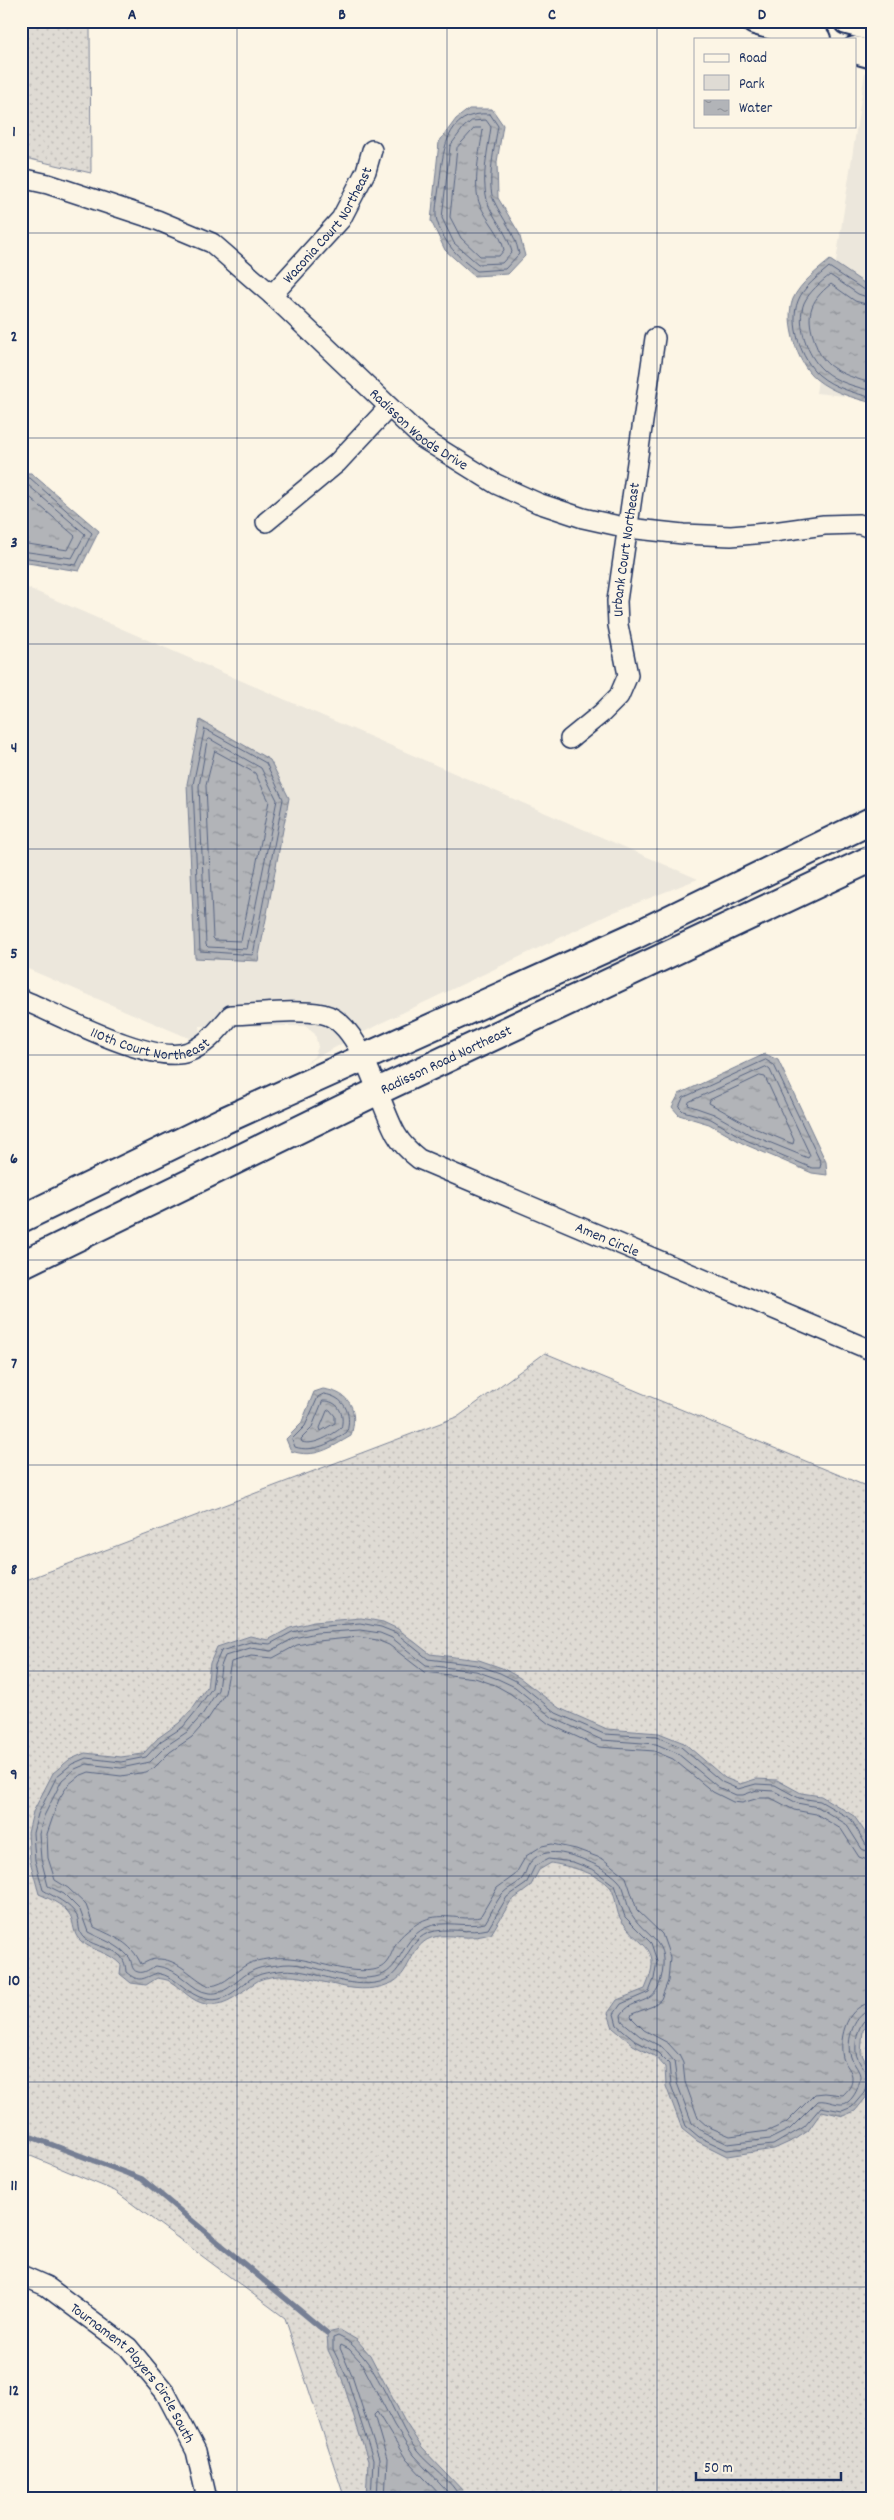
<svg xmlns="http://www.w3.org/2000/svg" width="894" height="2520" font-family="Dekko,sans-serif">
<defs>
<pattern id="green-dots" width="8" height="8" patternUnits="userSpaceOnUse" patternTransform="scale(1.25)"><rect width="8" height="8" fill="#dfdbd4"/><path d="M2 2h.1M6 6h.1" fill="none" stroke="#bfbcb8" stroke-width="1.8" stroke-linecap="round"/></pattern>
<pattern id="water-ripples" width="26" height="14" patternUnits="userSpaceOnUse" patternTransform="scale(1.25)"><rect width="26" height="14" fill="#b2b4b8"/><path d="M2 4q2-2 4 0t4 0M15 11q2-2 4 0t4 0" fill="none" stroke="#909399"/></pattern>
</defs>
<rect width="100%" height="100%" fill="#fcf5e5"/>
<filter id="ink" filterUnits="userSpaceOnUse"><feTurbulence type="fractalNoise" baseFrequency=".02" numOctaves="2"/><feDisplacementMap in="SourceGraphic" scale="10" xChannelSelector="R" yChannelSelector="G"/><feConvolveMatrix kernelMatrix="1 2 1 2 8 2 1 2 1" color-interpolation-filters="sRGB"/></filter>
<g filter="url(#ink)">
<g fill="#ece7dc">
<polygon points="865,72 873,74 873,399 816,393"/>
<polygon points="21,585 698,879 614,912 383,1022 304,1064 314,1057 318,1047 315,1034 305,1026 199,1026 200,1033 191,1039 21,966"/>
</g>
<g fill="url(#green-dots)" stroke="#7d8599">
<polygon points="21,21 83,21 90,29 91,173 21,157"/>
<polygon points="545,1353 873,1489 873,2499 345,2499 285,2318 115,2191 21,2152 21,1582 459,1416"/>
</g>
<g fill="url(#water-ripples)" stroke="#767f94">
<polygon points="469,109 492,109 503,125 497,162 498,198 519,233 525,256 508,274 474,276 445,250 431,221 439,142 456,119"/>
<path d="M830,260L873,289V403C853,398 832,392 816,379C797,364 784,321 793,299C800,283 818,270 830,260Z"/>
<polygon points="21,473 31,473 99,531 79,571 21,562"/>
<polygon points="200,720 270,760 289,798 258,961 195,958 187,784"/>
<polygon points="765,1054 778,1060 826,1162 827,1175 812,1173 744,1144 709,1124 679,1115 672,1107 679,1094"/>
<path d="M323,1389C352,1393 358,1411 351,1436C330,1448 315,1459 291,1451L286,1439L301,1424L314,1392Z"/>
<path d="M361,1618L383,1622L398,1629L430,1654L479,1660L502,1668L520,1678L559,1708L607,1729L659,1733L684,1743L725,1778L740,1784L756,1779L777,1780L801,1793L821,1796L854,1816L873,1844V2021L863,2030L861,2053L872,2073L869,2094L855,2111L843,2116L822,2111L808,2131L796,2139L774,2149L727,2156L697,2141L682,2129L666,2086L665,2067L656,2057L633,2045L613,2028L608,2013L617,2000L645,1989C664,1945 641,1950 622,1921C615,1912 617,1897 611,1888C599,1873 568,1866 551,1863L539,1870L530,1887L511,1901L491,1934C485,1935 479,1937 473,1937C458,1938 445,1933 431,1938C409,1946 411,1976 389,1984C352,1999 318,1974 281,1976C274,1976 261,1978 256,1982C240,1992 228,2007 206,2004C192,2002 182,1989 171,1982C167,1979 161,1979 157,1978L146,1985L131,1983L120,1974L121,1965C108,1951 94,1952 81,1941C74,1936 74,1927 72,1920C69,1907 50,1899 39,1894L30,1861L28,1833L33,1812L53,1773L69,1760L85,1753L121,1757L143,1754L158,1738L179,1723L192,1709L207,1687L210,1663L217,1647L250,1636L268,1640L290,1628L314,1622Z"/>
<polygon points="340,2330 357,2340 370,2355 404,2420 422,2448 466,2494 467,2499 366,2499 368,2461 342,2379 328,2350 327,2333"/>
</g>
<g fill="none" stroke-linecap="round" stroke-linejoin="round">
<g stroke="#576482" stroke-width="1">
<path d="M490,114L498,126C495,144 486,185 494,201C504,222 514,230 519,254L505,269L477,271C459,259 443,242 437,221C434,212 438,197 439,187C443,154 444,110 490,114Z"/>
<path d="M472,121L486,120L491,127C488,150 481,177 487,200C491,217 507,230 512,252L502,263L478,264L454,243L442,218L450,146L464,127Z"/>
<path d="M475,128H481L483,130C480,150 472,186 480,205C487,221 501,233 504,250L499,256H480L461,238L450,217L457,148Z"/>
<path d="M873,293L861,288L829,267C819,276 803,287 798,301C789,323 801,360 819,375C834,388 855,393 873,398"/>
<path d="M873,299L858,294L830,275C821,282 809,292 804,303C796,323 807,356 823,370C836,382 856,387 873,391"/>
<path d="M873,306L855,301L831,284C808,302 806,317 815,342C817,350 823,360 829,365C842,375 858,379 873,384"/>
<polyline points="21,478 30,478 92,533 76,565 21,557"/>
<polyline points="21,484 28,485 85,534 72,558 21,551"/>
<polyline points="21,492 25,493 75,536 68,550 21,543"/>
<polygon points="205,729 266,763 283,799 253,955 200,951 193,785"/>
<polygon points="210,739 261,768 277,800 247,949 208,947 206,945 199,786 207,741"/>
<polygon points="215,751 255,773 269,801 241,941 215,940 213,938 206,786"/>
<polygon points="766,1060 774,1065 821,1163 820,1168 812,1168 746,1140 711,1119 683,1111 679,1107 683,1098"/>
<polygon points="766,1067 770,1070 810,1155 808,1158 749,1134 714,1114 688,1105 689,1102"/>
<polygon points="760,1076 765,1077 794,1140 793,1144 752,1127 709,1103 710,1100"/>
<path d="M324,1394C345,1397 352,1413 347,1432C332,1443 313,1453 295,1447L292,1439L305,1426L318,1397Z"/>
<path d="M323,1401C339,1400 345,1415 341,1428C332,1435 314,1446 302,1442L301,1439L311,1429Z"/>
<polygon points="330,1410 335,1416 335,1423 321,1431 320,1428 327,1411"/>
<path d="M873,1848L866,1845L851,1819L820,1801L799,1798L775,1785L756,1784L738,1789L722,1782L681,1747L657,1737L604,1734L556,1713L518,1682L500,1673L477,1665L428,1659L396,1633L381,1627L360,1623L315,1627L292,1632L270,1644L250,1642L221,1651L215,1665L212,1688L196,1711L183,1727L161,1741L146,1757L121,1762L86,1758L72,1764L57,1776L38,1814L33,1833L35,1860L43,1890C54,1897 70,1903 77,1916C80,1923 77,1932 84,1938C100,1951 125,1945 126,1972C140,1984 143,1978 157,1973C179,1977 186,1995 206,1999C229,2004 240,1983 256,1976C262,1973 271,1972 278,1971C308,1966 342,1988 375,1983C405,1979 403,1944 428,1933C447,1926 469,1934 488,1929L507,1897L526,1884L535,1866L548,1859L573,1862L594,1870L614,1885L625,1917L651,1943L657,1961L654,1979L649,1992L621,2004L614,2014L617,2025L636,2041L658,2053L669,2064L671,2085L686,2126L699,2137L727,2150L773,2145L804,2127L821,2107L842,2111L852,2107L864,2093L869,2077C865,2071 857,2060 856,2053C855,2041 858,2018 873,2016"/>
<path d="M873,1854L862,1849L846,1824L818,1807L797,1803L774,1791L757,1790L743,1795H736L718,1787L677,1753L656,1744L602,1740L553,1718L515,1687L498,1679L476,1671L426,1665L392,1638L380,1633L360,1630L316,1633L294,1638L271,1651L250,1648L225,1656L221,1666L218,1690L202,1715L187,1732L166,1746L150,1762L121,1768L87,1764L75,1769L62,1780L44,1816L39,1834L41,1859L48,1886L64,1894L80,1910L88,1932C103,1940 118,1944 129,1957C133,1962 130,1970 138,1972C145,1974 150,1968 156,1966C181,1968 190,1991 209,1993C228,1995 237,1978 252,1971C259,1967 270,1966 278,1965C310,1959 342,1983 375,1977C402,1972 399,1941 425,1928C443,1919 465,1928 485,1923C491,1914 495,1903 502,1894C507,1888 515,1886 521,1880C525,1876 526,1869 529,1864C542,1846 566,1853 582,1859C595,1864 608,1870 618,1880C627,1888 625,1905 632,1915C649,1941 670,1939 661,1979C654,2008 633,1996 621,2015L622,2021L640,2036L662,2047L674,2061L677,2083L692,2123L703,2132L728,2144L770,2139L790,2129L818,2101C828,2099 840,2108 848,2102C855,2096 859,2087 860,2078C861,2071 853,2064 851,2057C845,2042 854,2011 873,2010"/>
<path d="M873,1862L859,1857L841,1829L816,1814L794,1810L771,1798H759L742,1803L733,1802L713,1792L673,1759L654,1751L599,1747L549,1724L511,1694L495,1685L475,1678L424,1672L389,1645L377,1640L359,1637L318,1641L297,1645L273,1658L251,1656L231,1662L225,1693L208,1719L192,1737L170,1752L154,1768L146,1772L121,1776L89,1772L79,1776L68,1785L59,1799L47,1834L48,1858L55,1880L68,1888L86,1905L94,1927C114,1937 131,1942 141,1964C146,1963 150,1959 156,1959C178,1958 191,1977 209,1986C227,1985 234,1971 248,1964C254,1961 261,1960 267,1959C304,1952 337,1975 373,1970C391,1967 390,1951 399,1939C404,1933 413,1926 420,1922C439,1911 461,1921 480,1917L497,1888L515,1875L526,1856L542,1846L552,1844L576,1849L603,1859L626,1877L637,1910L662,1934L670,1957L668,1981L661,1999L653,2006L632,2014L631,2017L644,2030L668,2043L679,2055L683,2063L685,2082L698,2118L707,2126L730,2136L768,2131L786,2123L815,2094L825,2093L843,2095C848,2090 852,2086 852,2079C853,2071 845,2065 843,2058C838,2037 848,2003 873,2003"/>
<path d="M371,2499L373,2460L347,2378L333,2349V2338L338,2336C375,2351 393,2419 417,2451C430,2467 452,2480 461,2499"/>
<polyline points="377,2499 379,2459 352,2376 340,2348 341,2345 349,2349 361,2362 394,2425 413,2455 454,2499"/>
<polyline points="385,2499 387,2459 374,2415 377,2412 406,2459 444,2499"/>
</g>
<polyline stroke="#767f94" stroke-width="5.5" points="21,2133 142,2179 327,2333"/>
<defs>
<g id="street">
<path id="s1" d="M21,178L48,184L157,220L212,243L272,295L422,438L496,484L538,503L583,518L628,528L683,534L731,536L766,533L824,525L859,524L873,529"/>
<path id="s2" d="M272,295L341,219L366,171L372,150"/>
<polyline points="266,522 337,463 389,407"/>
<path id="s3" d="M570,739L602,713L619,696L628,675L618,625L617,601L655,338"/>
<path id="s4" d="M21,999C57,1014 153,1066 188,1052C207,1045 218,1030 231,1015C261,1014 294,1009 323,1014C361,1022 378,1102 396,1134C402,1145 410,1152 419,1159L873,1351"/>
<path id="s5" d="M21,2275L46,2286L128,2347L165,2392L196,2451L207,2499"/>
</g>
<g id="secondary">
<polyline points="755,21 817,39"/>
<polyline points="847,21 873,28"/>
<polyline points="855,50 873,55"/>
<polyline points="21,1219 225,1120 634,936 873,820"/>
<path id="s6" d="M21,1265L376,1092L873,858"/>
</g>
</defs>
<use href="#street" stroke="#1b2f5e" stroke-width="22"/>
<use href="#secondary" stroke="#1b2f5e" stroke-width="30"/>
<use href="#street" stroke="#fcf5e5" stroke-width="19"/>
<use href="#secondary" stroke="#fcf5e5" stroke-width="26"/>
</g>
</g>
<path fill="none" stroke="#1b2f5e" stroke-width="1" stroke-opacity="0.55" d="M237,21V2499M447,21V2499M657,21V2499M21,233H873M21,438H873M21,644H873M21,849H873M21,1055H873M21,1260H873M21,1465H873M21,1671H873M21,1876H873M21,2082H873M21,2287H873"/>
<g text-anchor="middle" stroke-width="4" stroke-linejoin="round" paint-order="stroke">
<g font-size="15" fill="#1b2f5e" stroke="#fcf5e5">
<text dy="5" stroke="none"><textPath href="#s2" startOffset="90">Waconia Court Northeast</textPath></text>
<text dy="5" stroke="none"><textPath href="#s1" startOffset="481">Radisson Woods Drive</textPath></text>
<text dy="5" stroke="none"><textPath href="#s3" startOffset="215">Urbank Court Northeast</textPath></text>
<text dy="5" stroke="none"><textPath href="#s4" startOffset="139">110th Court Northeast</textPath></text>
<text dy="5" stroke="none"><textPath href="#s6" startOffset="472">Radisson Road Northeast</textPath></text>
<text dy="5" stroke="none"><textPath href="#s4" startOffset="711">Amen Circle</textPath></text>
<text dy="5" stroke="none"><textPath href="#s5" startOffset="152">Tournament Players Circle South</textPath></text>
</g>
</g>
<rect width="894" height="2520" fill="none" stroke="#fcf5e5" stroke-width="55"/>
<rect x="694" y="38" width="162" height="90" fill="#fcf5e5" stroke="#a2a6af"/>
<rect x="704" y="54" width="25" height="8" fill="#fcf5e5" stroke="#a2a6af"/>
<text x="739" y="62" font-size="15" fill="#1b2f5e">Road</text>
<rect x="704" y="75" width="25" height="15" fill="#dfdbd4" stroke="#a2a6af"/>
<text x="739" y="88" font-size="15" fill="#1b2f5e">Park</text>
<rect x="704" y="100" width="25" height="15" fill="url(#water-ripples)" stroke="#a2a6af"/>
<text x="739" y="112" font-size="15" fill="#1b2f5e">Water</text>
<path d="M696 2472v8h145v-8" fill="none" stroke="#1b2f5e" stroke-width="2.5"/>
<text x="704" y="2472" font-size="15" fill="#1b2f5e" stroke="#fcf5e5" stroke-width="4" paint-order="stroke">50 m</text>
<rect x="28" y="28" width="838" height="2464" fill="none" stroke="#1b2f5e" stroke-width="2"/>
<g font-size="16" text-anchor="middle" font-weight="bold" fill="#1b2f5e">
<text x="132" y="19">A</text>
<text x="342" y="19">B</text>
<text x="552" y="19">C</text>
<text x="762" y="19">D</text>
<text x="14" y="136">1</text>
<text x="14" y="341">2</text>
<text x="14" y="547">3</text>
<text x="14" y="752">4</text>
<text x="14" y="958">5</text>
<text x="14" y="1163">6</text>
<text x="14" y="1368">7</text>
<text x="14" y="1574">8</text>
<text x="14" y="1779">9</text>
<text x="14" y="1985">10</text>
<text x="14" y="2190">11</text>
<text x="14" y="2395">12</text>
</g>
</svg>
